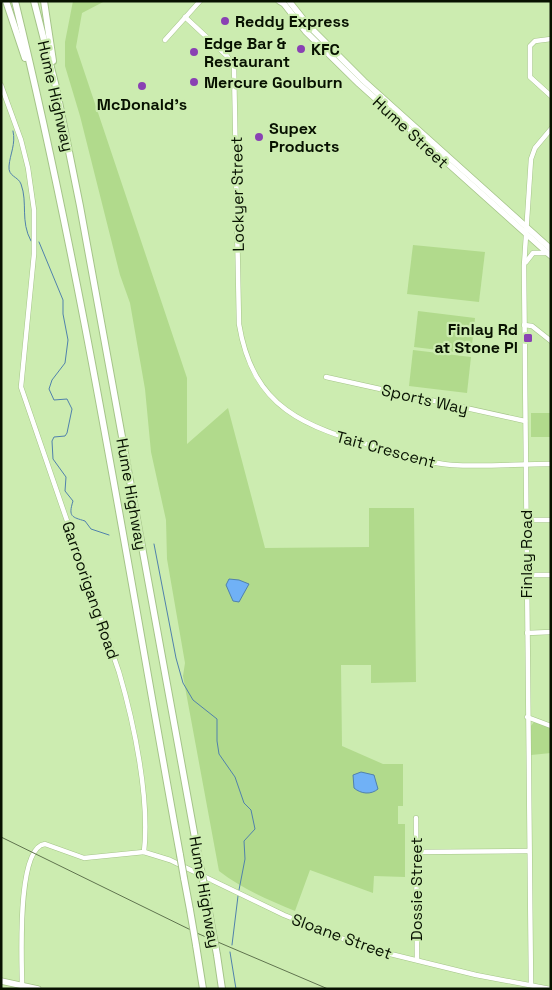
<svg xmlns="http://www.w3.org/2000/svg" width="552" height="990" font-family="'Space Grotesk',sans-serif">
<rect width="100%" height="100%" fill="#ccecb0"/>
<g fill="#b1da8c">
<path d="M73,1H105L82,13L76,47L187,378V444L228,408L265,548L369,547V508H414L416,682L371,683V665H341L342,746L383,764H403V806H398V824H405V877L374,876L373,893L310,870L295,911C269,900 242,889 219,871L183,676L185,663L167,559L166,520L151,452L145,389L130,303L120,275L80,116L65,66V42Z"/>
<polygon points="413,245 485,252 479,302 407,294"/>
<polygon points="418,311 475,318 471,354 414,347"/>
<polygon points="413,350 471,357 467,393 409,386"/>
<rect x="531" y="413" width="20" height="24"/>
<polygon points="534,722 551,728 551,753 531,755 530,727"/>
</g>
<g fill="#70b1f6" stroke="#5081ac">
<polygon points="229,579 239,580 249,584 239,602 233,601 226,585"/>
<path d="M361,772L374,775L378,789C371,795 361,794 354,788L353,775Z"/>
</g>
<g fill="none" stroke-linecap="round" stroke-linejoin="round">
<g stroke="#5081ac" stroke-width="1">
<path d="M13,131C16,144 10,154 9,166C8,177 18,176 21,184C28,203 20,221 31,241"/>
<path d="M39,242L63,300V314L68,340L65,363L52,380L49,389L54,400L67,399L72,409L67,433L65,436L54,437L52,441L53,459L66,477L65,491L73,501C68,517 72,517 85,521L91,529L109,535"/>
<polyline points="154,544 176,658 183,683 193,700 217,719 217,741 219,754 235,777 244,803 251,810 255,829 244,841 245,859 239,890"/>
<polyline points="232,945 238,896"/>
<polyline points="230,952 236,989"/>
</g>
<defs>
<g id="minor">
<path d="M185,17L227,56L234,67L239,324C253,409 305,427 378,447C402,454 427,463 452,465C485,467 518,464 551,464"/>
<polyline points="551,39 535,41 530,46 530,77 551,96"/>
<polyline points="165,40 200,1"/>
<path d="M1,85L21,140L28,168L34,210V254L21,387L119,672C134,723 150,799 144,852L84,858L45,844C16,847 22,962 22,985"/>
<polyline points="526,262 533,253 547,253"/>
<polyline points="524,325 532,326 551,341"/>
<polyline points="326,377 525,421"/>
<polyline points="526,520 551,520"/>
<polyline points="526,575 551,575"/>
<polyline points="527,633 551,632"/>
<polyline points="527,717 551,726"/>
<polyline points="416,818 417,960"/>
<polyline points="144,852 170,860 284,915 366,948 476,975 550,989"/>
<polyline points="416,852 529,851"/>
<polyline points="531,985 524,266 531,159 535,148 551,129"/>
</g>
<g id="major">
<polyline points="279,1 284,4 306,32 359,84 551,256"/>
<polyline points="289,1 308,25 364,81 551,249"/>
<polyline points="1,981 38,989"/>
</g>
<g id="highway">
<polyline points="6,1 25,58"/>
<path d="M15,1C84,283 128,570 180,855"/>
<polyline points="34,1 56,87 80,206 199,860"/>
<polyline points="44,1 53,61"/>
<polyline points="184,878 190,910"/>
<polyline points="204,885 211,923"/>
<polyline points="196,945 203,989"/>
<polyline points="217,955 222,989"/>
</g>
</defs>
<use href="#minor" stroke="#a5c489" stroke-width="5.5"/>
<use href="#major" stroke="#a5c489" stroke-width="7"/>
<use href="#highway" stroke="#a5c489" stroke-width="8"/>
<use href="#minor" stroke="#fff" stroke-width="4.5"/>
<use href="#major" stroke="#fff" stroke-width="5.5"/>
<use href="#highway" stroke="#fff" stroke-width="6"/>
<polyline stroke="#5f734e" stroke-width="1" points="1,837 199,934 328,989"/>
<defs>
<g id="highway-bridge">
<polyline points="180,855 184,878"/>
<polyline points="199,860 204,885"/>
<polyline points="190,910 196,945"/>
<polyline points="211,923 217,955"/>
</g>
</defs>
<use href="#highway-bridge" stroke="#a5c489" stroke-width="8" stroke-linecap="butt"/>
<use href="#highway-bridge" stroke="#fff" stroke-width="6"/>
</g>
<g fill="#8941b3" stroke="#ccecb0" stroke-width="2">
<circle cx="225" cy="21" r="5"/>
<circle cx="301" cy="49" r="5"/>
<circle cx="194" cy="52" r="5"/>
<circle cx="194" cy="82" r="5"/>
<circle cx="142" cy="86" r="5"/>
<circle cx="259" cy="137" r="5"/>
<rect x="523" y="333" width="10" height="10" rx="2.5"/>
</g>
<g text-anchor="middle" stroke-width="4.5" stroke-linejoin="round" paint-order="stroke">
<g font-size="16" font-weight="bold" fill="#071100" stroke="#ccecb0" text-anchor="start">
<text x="235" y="27">Reddy Express</text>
<text x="204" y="49">Edge Bar &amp;<tspan x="204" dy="18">Restaurant</tspan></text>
<text x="311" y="55">KFC</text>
<text x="204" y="88">Mercure Goulburn</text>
<text x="142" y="110" text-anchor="middle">McDonald's</text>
<text x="269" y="134">Supex<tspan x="269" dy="18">Products</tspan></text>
<text x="518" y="335" text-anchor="end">Finlay Rd<tspan x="518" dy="18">at Stone Pl</tspan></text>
</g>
<g font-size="16" fill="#071100" stroke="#ccecb0">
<text transform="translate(56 96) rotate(77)" y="6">Hume Highway</text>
<text transform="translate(411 132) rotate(43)" y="6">Hume Street</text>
<text transform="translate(237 194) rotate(-91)" y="6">Lockyer Street</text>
<text transform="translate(425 399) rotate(13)" y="6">Sports Way</text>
<text transform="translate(386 449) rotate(15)" y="6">Tait Crescent</text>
<text transform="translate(132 494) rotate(80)" y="6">Hume Highway</text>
<text transform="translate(526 554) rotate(-90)" y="6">Finlay Road</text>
<text transform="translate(91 590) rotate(71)" y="6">Garroorigang Road</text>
<text transform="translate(416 889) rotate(-90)" y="6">Dossie Street</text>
<text transform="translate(205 892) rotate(80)" y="6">Hume Highway</text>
<text transform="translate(342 936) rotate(20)" y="6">Sloane Street</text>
</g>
</g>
<rect width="552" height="990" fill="none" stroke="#071100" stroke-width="5"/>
</svg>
